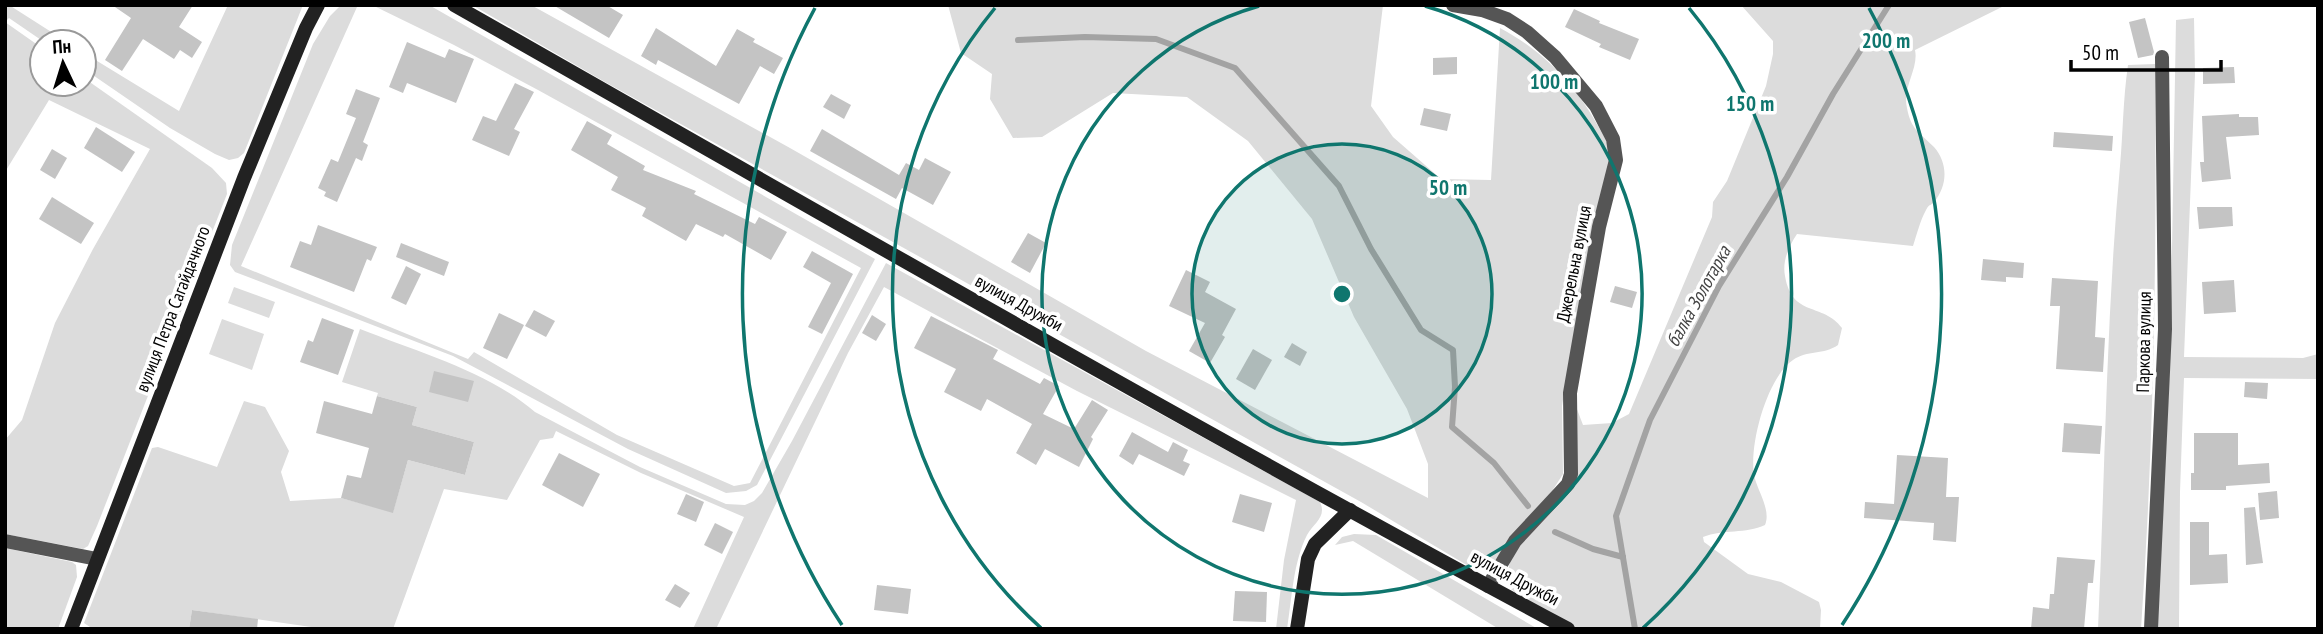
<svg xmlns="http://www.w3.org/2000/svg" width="2323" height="634" font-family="'PT Sans Narrow',sans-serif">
<rect width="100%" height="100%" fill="#fff"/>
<g fill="#dcdcdc">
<polygon points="5,5 9,5 67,42 44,42 9,18 5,22 42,48 42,84 84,84 84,78 212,168 226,183 227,194 97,526 88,546 83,549 5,534 5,440 22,420 55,323 93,249 150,149 49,100 5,172"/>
<polygon points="228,5 303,5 244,153 238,158 229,160 215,154 170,128 84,69 84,53 179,111"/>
<polygon points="341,5 362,5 357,7 241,266 468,359 474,352 617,435 734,486 750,483 861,268 538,90 454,45 372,5 429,5 875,259 757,485 746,491 726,493 628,449 453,356 235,272 230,265 232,245 313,44 330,16"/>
<path d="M472,5H531L790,148L1146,351L1428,498V464L1407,409L1354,317L1312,219L1248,141L1187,97L1113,93L1042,137L1013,138L990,99L992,74L961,53L948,5H1383L1371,106L1393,137L1441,179L1491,180L1500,28C1553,56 1587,99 1612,153L1565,386L1562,406L1563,474L1547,499L1516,531L1493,563L1485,570L1470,567L1361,502L605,82Z"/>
<path d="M1741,5H2006L1915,50C1919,69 1902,87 1907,108C1911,130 1920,133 1934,147C1948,163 1948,185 1934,202C1929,207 1930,203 1926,210C1920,221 1917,234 1913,246L1797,234C1789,246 1782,261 1785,276C1792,318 1823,302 1842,328L1838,345C1824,355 1807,350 1793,360C1767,377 1747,449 1755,479C1759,493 1771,511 1765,525C1746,534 1723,529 1703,537L1704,542L1748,574L1781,582L1819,602L1821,610L1820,629H1578L1526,601L1511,589L1508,573L1510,560L1522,541L1561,500L1575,404L1583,425L1612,423L1629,414L1712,217L1713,202L1727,181L1766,86L1773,54V41Z"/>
<polygon points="2194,18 2195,74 2184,357 2303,358 2318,354 2318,379 2184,378 2180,492 2179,629 2157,629 2170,362 2176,20"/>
<path d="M2155,64C2157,253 2154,440 2141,629H2098C2105,474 2106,320 2120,166C2123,132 2123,99 2128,65Z"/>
<path d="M886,263L1320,502C1327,517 1314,523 1307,535C1293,563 1292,598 1287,629H1276L1284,560L1296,500L1077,391L884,287L848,353L716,629H693L744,517L641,473L556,431L553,438L540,440L507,500L444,489L393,629H325L192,610L189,629H93L84,623L152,448L158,447L217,467L244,401L265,407L289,451L281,472L290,501L341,498L393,512L408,460L465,475L474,442L412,425L417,407L377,396L378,393L342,382L360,329C418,352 487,371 535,412L640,467L726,504L745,505L754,501L762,493L792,441Z"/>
<polygon points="234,287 275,302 269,318 228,303"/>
<polygon points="222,319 264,334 252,370 209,354"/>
<polygon points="1354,534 1376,535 1538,629 1499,629 1353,541 1335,545 1342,537"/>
<polygon points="5,548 72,562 76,565 77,577 58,629 5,629"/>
</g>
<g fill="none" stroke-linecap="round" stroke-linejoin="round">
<g stroke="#a3a3a3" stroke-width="6">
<polyline points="1018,40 1085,37 1156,39 1235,68 1339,186 1371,249 1421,330 1453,350 1455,387 1452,427 1494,463 1528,506"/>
<polyline points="1555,532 1593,549 1623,557"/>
<polyline points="1635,629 1616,516 1650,420 1719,286 1787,177 1833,94 1889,5"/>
</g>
</g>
<g fill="#c4c4c4">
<polygon points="112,5 193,5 179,27 202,42 192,58 180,50 174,59 143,39 122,71 105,60 131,18"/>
<polygon points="553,5 606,5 623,15 609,38"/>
<polygon points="1574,9 1600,21 1599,23 1639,39 1630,60 1599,47 1601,44 1565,27"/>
<polygon points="2145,18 2154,52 2153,55 2138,58 2129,22"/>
<polygon points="656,28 716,66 737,29 755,39 753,42 783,58 774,74 760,66 739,104 658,60 656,65 641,56"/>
<polygon points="407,42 445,58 449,49 474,59 456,103 407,83 403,93 389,87"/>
<polygon points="1457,57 1457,74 1433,75 1433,58"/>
<polygon points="2234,67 2235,83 2203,84 2203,68"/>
<polygon points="515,83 534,92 514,129 520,132 509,156 472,140 483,116 496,121"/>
<polygon points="356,89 380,98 363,142 368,145 362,161 356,158 337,202 324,196 326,192 318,188 331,159 338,162 356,118 346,114"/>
<polygon points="831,94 851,105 844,119 823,107"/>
<polygon points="1424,108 1451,114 1447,131 1420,125"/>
<polygon points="2239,114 2239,117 2258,117 2259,135 2226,137 2231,179 2202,182 2200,162 2204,162 2202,116"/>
<polygon points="587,121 612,135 607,144 645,166 643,170 696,191 694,194 755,224 759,217 787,232 771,260 725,234 723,237 696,224 686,241 642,216 646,208 611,190 618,177 571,150"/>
<polygon points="96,127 135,152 122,172 84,148"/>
<polygon points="822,129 899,175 906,163 919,170 925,158 951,172 933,205 902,188 896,199 810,151"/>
<polygon points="2054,132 2113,136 2112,151 2053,147"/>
<polygon points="52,149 67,158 55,179 40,170"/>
<polygon points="52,197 94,223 81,244 39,219"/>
<polygon points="2197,207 2232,207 2233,226 2199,229"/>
<polygon points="318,225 377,247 371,261 367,259 354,292 290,267 300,241 311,245"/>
<polygon points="1028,233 1046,243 1030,273 1011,262"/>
<polygon points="401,243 449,262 444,276 396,257"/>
<polygon points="812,251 853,274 822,334 808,327 831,283 803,267"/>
<polygon points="1983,259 2024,263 2023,278 2006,277 2006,282 1981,280"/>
<polygon points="406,266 421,274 406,305 391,298"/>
<polygon points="1186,270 1210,282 1205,292 1236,309 1222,335 1225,337 1210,363 1189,351 1205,323 1169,306"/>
<polygon points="2052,278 2098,281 2095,337 2105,338 2103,372 2056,369 2060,306 2050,306"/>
<polygon points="2234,280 2236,312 2204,314 2202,282"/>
<polygon points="1615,286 1637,292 1632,308 1610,302"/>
<polygon points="534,310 555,321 546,337 525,326"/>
<polygon points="499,313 524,325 507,359 483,348"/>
<polygon points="872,315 886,324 876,341 862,333"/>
<polygon points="931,316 998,350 993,359 1040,384 1044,378 1059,386 1043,414 1074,429 1092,400 1108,410 1091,437 1093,439 1079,467 1045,449 1036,465 1016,453 1032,424 987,399 981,411 944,392 956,369 914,348"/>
<polygon points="322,318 354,330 338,375 300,362 308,340 313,342"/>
<polygon points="1292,343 1307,352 1300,366 1284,357"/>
<polygon points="1253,349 1272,360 1255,390 1236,379"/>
<polygon points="434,371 474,381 468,402 429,392"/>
<polygon points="2245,382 2268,383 2267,399 2244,397"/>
<polygon points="377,396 417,407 412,425 474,442 465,475 408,460 393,513 341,498 347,475 361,478 369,448 316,433 324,401 372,414"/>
<polygon points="2064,423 2102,426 2100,454 2062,452"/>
<polygon points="1132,432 1168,452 1173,442 1188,450 1183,461 1190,464 1184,476 1139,454 1133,465 1119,456"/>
<polygon points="2194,433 2238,433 2238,465 2269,463 2270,483 2226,486 2226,490 2191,490 2191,473 2194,473"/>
<polygon points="559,453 600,474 583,507 542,485"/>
<polygon points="1897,455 1948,458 1946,497 1959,497 1956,542 1933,540 1934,523 1864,518 1865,502 1894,504"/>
<polygon points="2277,491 2279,518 2260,520 2258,493"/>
<polygon points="686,494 704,502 696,522 677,514"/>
<polygon points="1240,494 1272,503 1264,532 1232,522"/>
<polygon points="2255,507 2263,563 2246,565 2244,508"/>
<polygon points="2190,522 2209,522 2209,555 2227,554 2228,583 2190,585"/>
<polygon points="715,523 733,532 722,554 704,545"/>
<polygon points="2057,557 2095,560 2093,583 2088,583 2084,629 2031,629 2033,607 2049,609 2050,594 2054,594"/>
<polygon points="675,584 690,593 680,608 665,600"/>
<polygon points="877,585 911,589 908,614 874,610"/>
<polygon points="1235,591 1267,592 1266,622 1233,621"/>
<polygon points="192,610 258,619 257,629 189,629"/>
</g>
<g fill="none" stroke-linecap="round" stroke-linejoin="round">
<g stroke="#555" stroke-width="14">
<polyline points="1453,5 1482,10 1507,19 1527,32 1555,57 1596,106 1613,139 1616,160 1599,227 1570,393 1571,474 1568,484 1515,541 1488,586"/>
<polyline points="5,541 97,559"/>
<polyline points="2151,629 2165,329 2162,57"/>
</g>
<g stroke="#222" stroke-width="14">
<path d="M454,5C824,215 1193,428 1568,629"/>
<polyline points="71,629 244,178 306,28 318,5"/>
<polyline points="1297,629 1308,559 1315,544 1350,510"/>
</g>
</g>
<circle cx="1342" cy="294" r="150" fill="#0f766e" fill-opacity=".12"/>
<g fill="none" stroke="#0f766e" stroke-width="3.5">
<circle cx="1342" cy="294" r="150"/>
<path d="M1425 6A300 300 0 1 1 1259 6"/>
<path d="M1041 628A450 450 0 0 1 995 8M1689 8A450 450 0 0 1 1643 628"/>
<path d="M842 625A600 600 0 0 1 815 8M1869 8A600 600 0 0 1 1842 625"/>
</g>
<g text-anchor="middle" stroke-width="7" stroke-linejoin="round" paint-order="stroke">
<g font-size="18" fill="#000" stroke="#fff">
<text transform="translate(1574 264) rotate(-79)" y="6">Джерельна вулиця</text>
<text transform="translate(1019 303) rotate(29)" y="6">вулиця Дружби</text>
<text transform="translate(173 309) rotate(-69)" y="6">вулиця Петра Сагайдачного</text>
<text transform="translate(2144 342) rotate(-89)" y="6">Паркова вулиця</text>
<text transform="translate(1515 578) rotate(28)" y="6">вулиця Дружби</text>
</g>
<g font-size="19" font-style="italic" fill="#444" stroke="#fff">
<text transform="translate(1698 296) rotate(-61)" y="7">балка Золотарка</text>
</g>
</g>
<circle cx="1342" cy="294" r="10" fill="#0f766e" stroke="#fff" stroke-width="3.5"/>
<g font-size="21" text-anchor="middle" font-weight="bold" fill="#0f766e" stroke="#fff" stroke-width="7" stroke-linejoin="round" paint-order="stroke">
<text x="1886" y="48">200 m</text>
<text x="1554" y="89">100 m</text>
<text x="1750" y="111">150 m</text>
<text x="1448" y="195">50 m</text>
</g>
<rect width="2323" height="634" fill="none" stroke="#000000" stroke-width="14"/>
<g transform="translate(63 63) rotate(356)"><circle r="33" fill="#ffffff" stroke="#999999" stroke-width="2"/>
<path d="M0-5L12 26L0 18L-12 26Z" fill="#000000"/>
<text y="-10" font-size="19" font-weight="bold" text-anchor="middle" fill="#000000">Пн</text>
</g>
<path d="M2071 60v10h150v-10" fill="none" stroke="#000000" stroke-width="3.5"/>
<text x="2082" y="60" font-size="21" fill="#000000" stroke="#ffffff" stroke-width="5" paint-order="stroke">50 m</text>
</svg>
